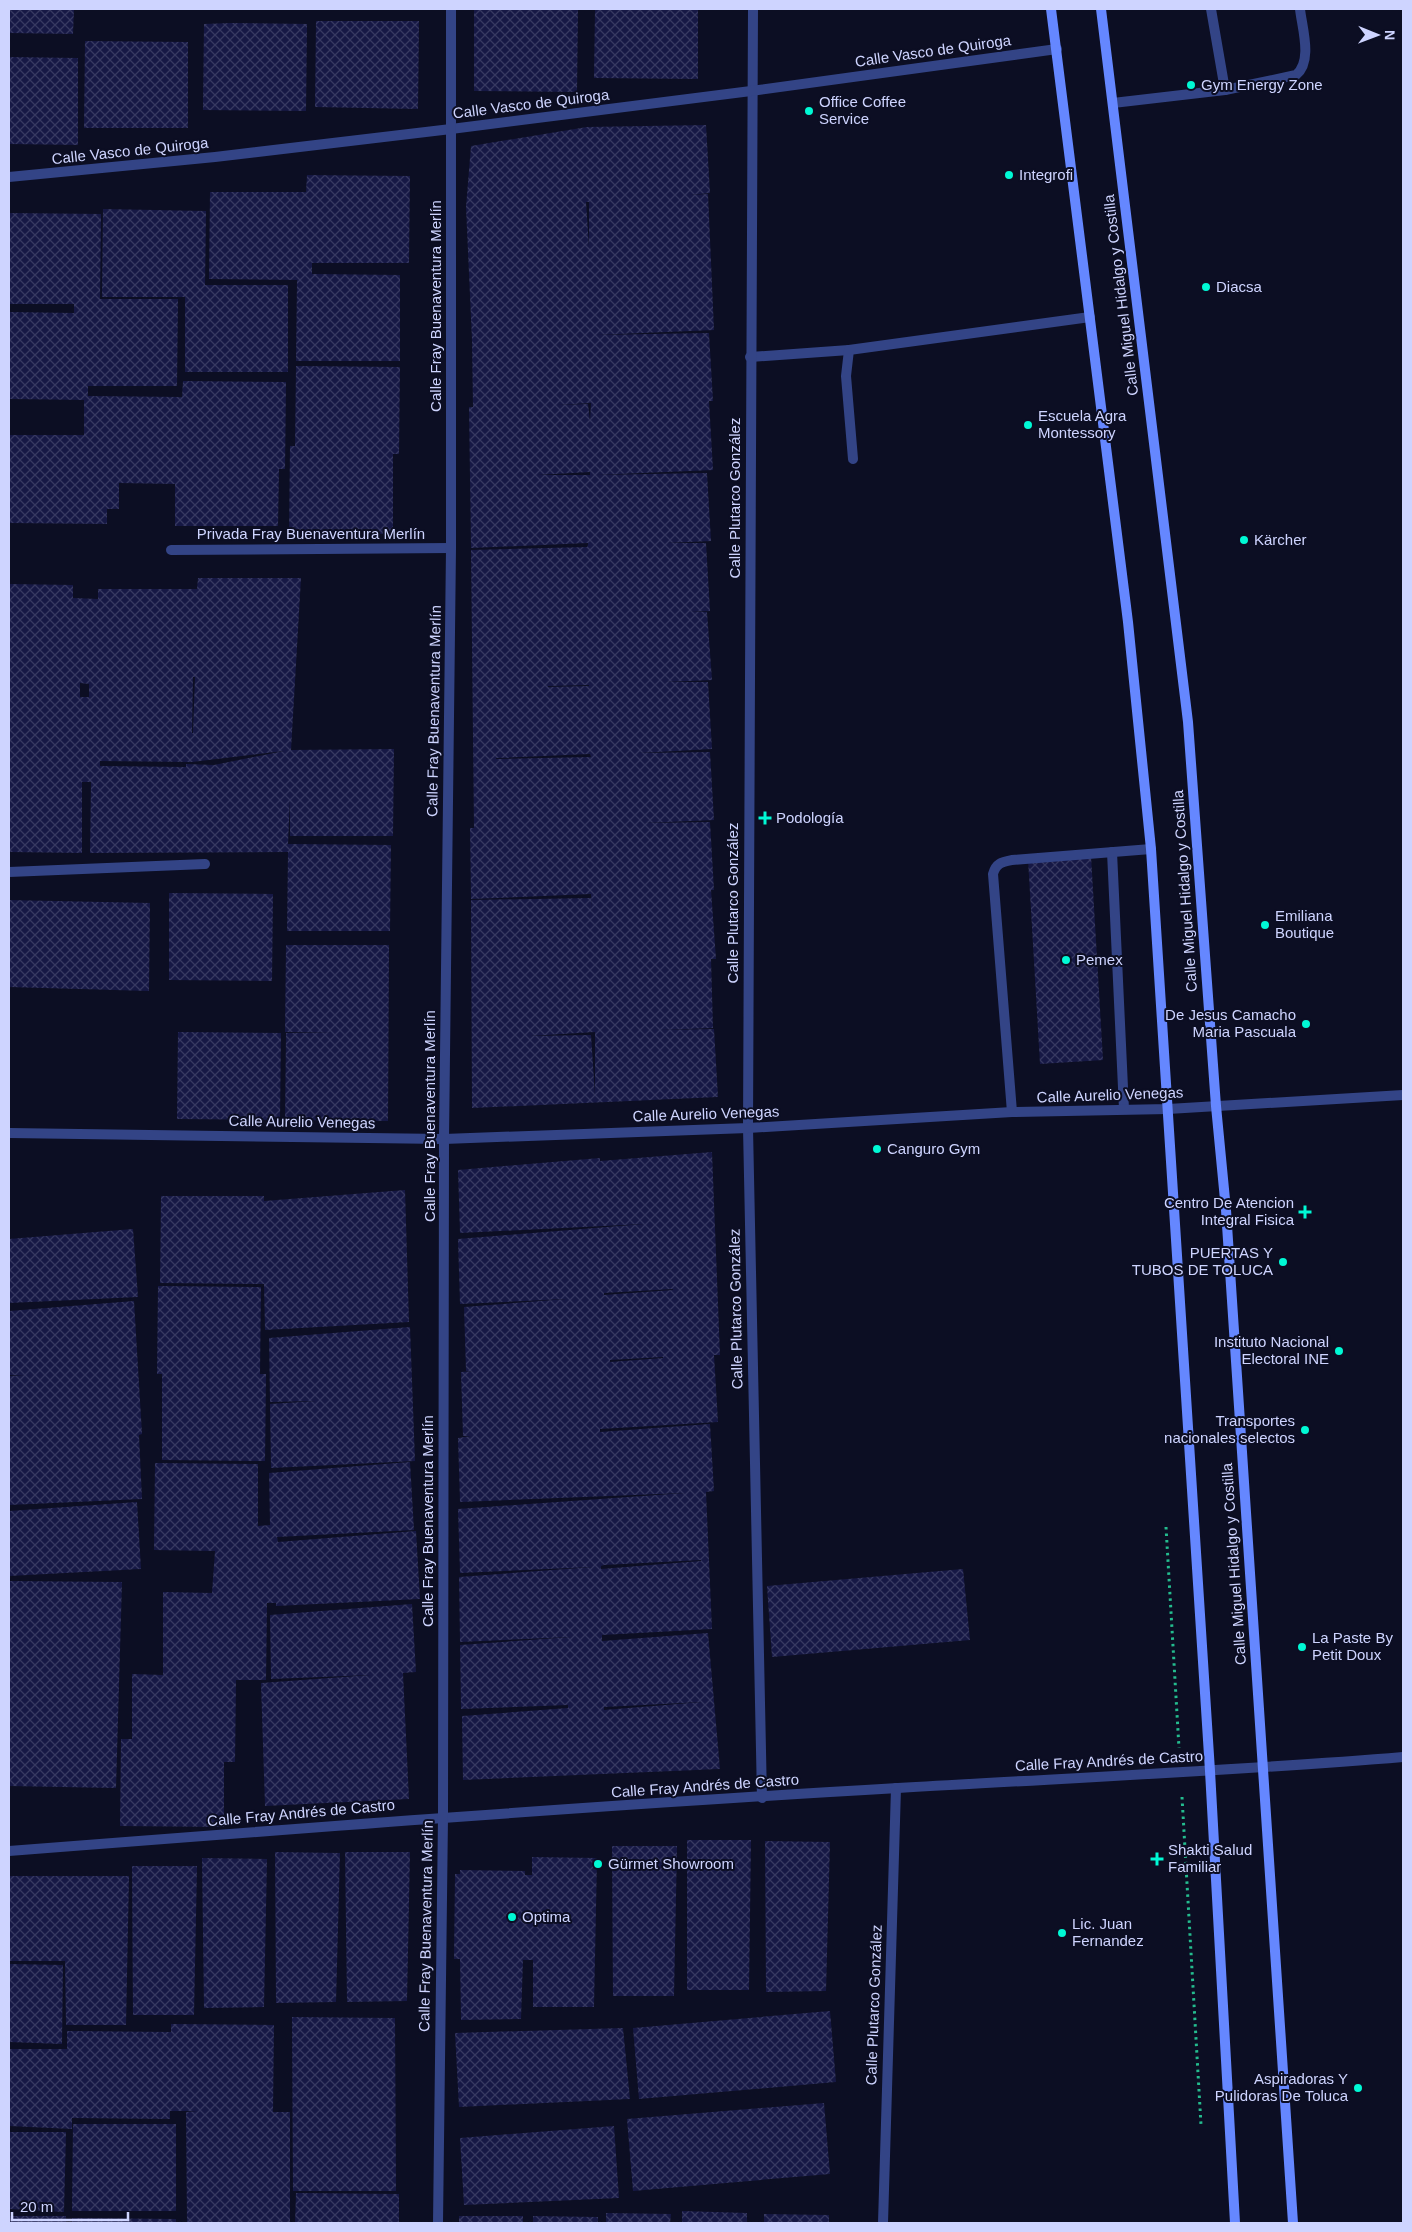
<svg xmlns="http://www.w3.org/2000/svg" width="1412" height="2232" font-family="Helvetica,sans-serif">
<defs>
<pattern id="building-cross-hatch" width="8" height="8" patternUnits="userSpaceOnUse" patternTransform="scale(1.25)"><rect width="8" height="8" fill="#161845"/><path d="M0 0l8 8M0 8l8-8" fill="none" stroke="#373961"/></pattern>
</defs>
<rect width="100%" height="100%" fill="#0c0e23"/>
<g fill="url(#building-cross-hatch)" fill-rule="evenodd">
<polygon points="9,9 74,9 73,34 9,33"/>
<polygon points="474,9 578,9 577,92 474,91"/>
<polygon points="595,9 698,9 698,79 594,78"/>
<polygon points="316,21 419,21 418,109 315,107"/>
<polygon points="231,23 307,24 306,111 203,110 204,24"/>
<polygon points="85,41 188,42 188,128 84,128"/>
<polygon points="9,57 78,58 78,145 9,144"/>
<path d="M706,125L710,193L689,195L708,194L714,330L595,335L709,333L713,401H709L713,470L595,475L707,473L711,541L667,543H706L710,611L690,612H707L712,680L665,682H708L712,749L639,753L710,752L714,820L644,823L710,822L714,890H711L716,959H711L713,1028L658,1030L714,1029L718,1097L472,1108L471,900L591,898L592,915L591,894L471,899L470,828H474L471,550L587,547L588,545V543L471,548L469,407H473L472,340L466,207L471,146L587,127ZM586,202H589V247ZM591,403L590,421L588,404L556,405ZM590,472V475H537ZM589,685V686L548,687V686ZM590,754L591,757L496,759V758ZM595,1032V1095L591,1035L529,1036Z"/>
<polygon points="307,175 410,176 409,263 312,263 312,274 400,275 400,361 296,361 297,280 209,279 210,192 306,192"/>
<polygon points="103,209 206,211 205,285 288,285 288,372 185,372 185,297 102,297"/>
<polygon points="9,213 101,214 100,299 178,299 177,386 88,386 88,396 182,397 183,381 286,382 285,469 279,469 278,526 175,526 175,484 119,483 119,509 107,509 107,524 9,523 9,435 84,435 84,400 9,399 9,312 74,313 74,304 9,304"/>
<polygon points="296,366 400,367 399,454 393,454 393,534 289,534 290,446 295,446"/>
<path d="M198,578H301L291,750L394,749L393,836H290V799L288,844L391,845L390,931H287L288,852L90,853L91,782H82V853L9,852V584L73,585V598L98,599V589H197ZM193,677H195L193,733H192ZM80,683L89,684V697H80ZM284,751L214,765L186,764V767L100,766V761L192,762Z"/>
<polygon points="1091,856 1103,1060 1040,1064 1028,859"/>
<polygon points="169,893 273,894 272,981 169,980"/>
<polygon points="9,900 150,903 149,991 9,987"/>
<polygon points="286,945 389,945 388,1121 285,1120 286,1033 333,1032 285,1032"/>
<polygon points="178,1032 281,1033 280,1120 177,1119"/>
<path d="M712,1152L720,1355H714L718,1422L600,1429V1432L710,1424L714,1491L706,1492L712,1629L602,1635V1641L708,1633L720,1769L463,1780L462,1716L568,1708V1705L461,1709L460,1645L571,1637L460,1642L459,1577L593,1567L460,1573L458,1509L685,1493L460,1502L458,1438L471,1436H463L461,1372L473,1371H466L464,1307L566,1299L460,1304L458,1239L644,1224L460,1233L458,1170L600,1158V1161ZM673,1289V1290L604,1295V1293ZM663,1357V1358L610,1362V1360ZM701,1560V1561L601,1569V1566L604,1565ZM702,1702L604,1710V1707Z"/>
<polygon points="405,1190 409,1322 265,1330 264,1284 160,1283 161,1196 264,1196 264,1201"/>
<polygon points="133,1229 138,1297 9,1303 9,1239"/>
<polygon points="158,1286 261,1287 260,1374 266,1374 265,1461 162,1460 162,1374 157,1374"/>
<polygon points="134,1301 142,1434 139,1435 142,1499 9,1505 9,1376 25,1375 9,1375 9,1311"/>
<polygon points="410,1327 415,1461 271,1468 270,1404 316,1401 270,1402 269,1338"/>
<polygon points="410,1462 414,1530 277,1537 278,1542 416,1531 420,1599 276,1606 276,1603 267,1603 266,1680 236,1680 235,1762 224,1762 224,1827 120,1826 121,1739 132,1739 132,1674 163,1675 163,1592 212,1593 215,1551 154,1550 155,1463 258,1464 258,1526 270,1525 269,1473"/>
<polygon points="137,1502 141,1569 9,1576 9,1511"/>
<polygon points="963,1569 970,1640 772,1657 767,1586"/>
<polygon points="9,1581 122,1582 116,1788 9,1786"/>
<polygon points="412,1604 416,1672 403,1673 409,1799 265,1806 261,1683 371,1675 271,1679 270,1615"/>
<polygon points="687,1840 751,1840 749,1990 687,1990"/>
<polygon points="765,1841 830,1842 826,1991 766,1992"/>
<polygon points="612,1846 677,1846 674,1996 613,1996"/>
<polygon points="275,1852 340,1853 336,2002 276,2003"/>
<polygon points="345,1852 410,1852 407,2001 347,2002"/>
<polygon points="532,1857 597,1858 594,2007 533,2007 533,1960 523,1960 521,2019 461,2020 460,1959 454,1959 455,1874 460,1874 460,1870 525,1871 525,1875 532,1875"/>
<polygon points="202,1858 267,1859 264,2007 204,2008"/>
<polygon points="132,1866 197,1866 194,2015 133,2015"/>
<polygon points="9,1876 129,1876 126,2025 66,2025 65,1961 9,1961"/>
<polygon points="9,1964 63,1965 62,2044 9,2042"/>
<polygon points="830,2011 836,2082 639,2099 633,2028"/>
<polygon points="292,2017 395,2018 396,2191 293,2191"/>
<polygon points="171,2024 274,2025 273,2112 290,2112 290,2223 187,2223 186,2112 198,2111 170,2111 170,2119 72,2118 72,2129 9,2126 9,2049 67,2049 67,2031 171,2032"/>
<polygon points="623,2028 630,2099 459,2107 455,2033"/>
<polygon points="824,2103 830,2174 633,2191 627,2119"/>
<polygon points="73,2124 176,2124 176,2211 72,2211"/>
<polygon points="614,2126 619,2198 464,2205 460,2138"/>
<polygon points="9,2132 66,2132 64,2212 9,2209"/>
<polygon points="296,2193 399,2194 399,2223 295,2223"/>
<polygon points="682,2211 747,2213 747,2223 682,2223"/>
<polygon points="606,2213 671,2214 670,2223 606,2223"/>
<polygon points="764,2214 829,2215 829,2223 764,2223"/>
<rect x="9" y="2216" width="57" height="7"/>
<rect x="459" y="2216" width="64" height="7"/>
<polygon points="533,2216 598,2217 598,2223 533,2223"/>
<polygon points="72,2218 176,2219 176,2223 72,2223"/>
</g>
<g fill="none" stroke-linecap="round" stroke-linejoin="round">
<g stroke="#24bc8e" stroke-width="3" stroke-dasharray="2.5 4" stroke-linecap="butt">
<polyline points="1166,1527 1179,1748"/>
<polyline points="1182,1797 1201,2125"/>
</g>
<g stroke="#334486" stroke-width="10">
<polyline points="1211,9 1225,90"/>
<path d="M1113,103L1225,90L1296,75C1313,61 1302,28 1300,9"/>
<polyline points="750,357 849,350"/>
<polyline points="853,459 846,376 849,350 1090,317"/>
<polyline points="1112,852 1124,1109"/>
<polyline points="9,872 205,864"/>
<path d="M1012,1112L993,874C996,863 1002,862 1012,860L1151,849"/>
</g>
<g stroke="#334486" stroke-width="10">
<polyline points="753,9 748,1128 762,1798"/>
<polyline points="9,177 215,157 451,129 751,91 1057,49"/>
<polyline points="171,550 451,548"/>
<polyline points="9,1133 444,1139 748,1128 1012,1112 1168,1109 1403,1095"/>
<path d="M9,1851C305,1828 602,1805 898,1788C1067,1778 1235,1771 1403,1757"/>
<polyline points="438,2223 443,1817 444,1139 451,548 451,9"/>
<polyline points="883,2223 896,1788"/>
</g>
<g stroke="#6587ff" stroke-width="10">
<polyline points="1051,9 1128,622 1151,849 1210,1771 1235,2223"/>
<polyline points="1101,9 1188,722 1216,1106 1226,1210 1293,2223"/>
</g>
</g>
<g fill="#00f9d5" stroke="#0c0e23" stroke-width="2">
<circle cx="1191" cy="85" r="5"/>
<circle cx="809" cy="111" r="5"/>
<circle cx="1009" cy="175" r="5"/>
<circle cx="1206" cy="287" r="5"/>
<circle cx="1028" cy="425" r="5"/>
<circle cx="1244" cy="540" r="5"/>
<path d="M762.5 810.5h5v5h5v5h-5v5h-5v-5h-5v-5h5z"/>
<circle cx="1265" cy="925" r="5"/>
<circle cx="1066" cy="960" r="5"/>
<circle cx="1306" cy="1024" r="5"/>
<circle cx="877" cy="1149" r="5"/>
<path d="M1302.5 1204.5h5v5h5v5h-5v5h-5v-5h-5v-5h5z"/>
<circle cx="1283" cy="1262" r="5"/>
<circle cx="1339" cy="1351" r="5"/>
<circle cx="1305" cy="1430" r="5"/>
<circle cx="1302" cy="1647" r="5"/>
<path d="M1154.5 1851.5h5v5h5v5h-5v5h-5v-5h-5v-5h5z"/>
<circle cx="598" cy="1864" r="5"/>
<circle cx="512" cy="1917" r="5"/>
<circle cx="1062" cy="1933" r="5"/>
<circle cx="1358" cy="2088" r="5"/>
</g>
<g text-anchor="middle" stroke-width="4" stroke-linejoin="round" paint-order="stroke">
<g font-size="15" fill="#ced4ff" stroke="#0c0e23">
<text transform="translate(933 51) rotate(-8)" y="5">Calle Vasco de Quiroga</text>
<text transform="translate(531 104) rotate(-7)" y="5">Calle Vasco de Quiroga</text>
<text transform="translate(130 151) rotate(-6)" y="5">Calle Vasco de Quiroga</text>
<text transform="translate(1121 295) rotate(-97)" y="5">Calle Miguel Hidalgo y Costilla</text>
<text transform="translate(436 306) rotate(-90)" y="5">Calle Fray Buenaventura Merlín</text>
<text transform="translate(735 498) rotate(-90)" y="5">Calle Plutarco González</text>
<text x="311" y="539">Privada Fray Buenaventura Merlín</text>
<text transform="translate(434 711) rotate(-89)" y="5">Calle Fray Buenaventura Merlín</text>
<text transform="translate(1185 891) rotate(-94)" y="5">Calle Miguel Hidalgo y Costilla</text>
<text transform="translate(733 903) rotate(-90)" y="5">Calle Plutarco González</text>
<text transform="translate(1110 1095) rotate(-2)" y="5">Calle Aurelio Venegas</text>
<text transform="translate(706 1114) rotate(-2)" y="5">Calle Aurelio Venegas</text>
<text transform="translate(430 1116) rotate(-90)" y="5">Calle Fray Buenaventura Merlín</text>
<text transform="translate(302 1122) rotate(1)" y="5">Calle Aurelio Venegas</text>
<text transform="translate(736 1309) rotate(-91)" y="5">Calle Plutarco González</text>
<text transform="translate(428 1521) rotate(-90)" y="5">Calle Fray Buenaventura Merlín</text>
<text transform="translate(1234 1564) rotate(-94)" y="5">Calle Miguel Hidalgo y Costilla</text>
<text transform="translate(1109 1761) rotate(-3)" y="5">Calle Fray Andrés de Castro</text>
<text transform="translate(705 1786) rotate(-4)" y="5">Calle Fray Andrés de Castro</text>
<text transform="translate(301 1813) rotate(-5)" y="5">Calle Fray Andrés de Castro</text>
<text transform="translate(426 1926) rotate(-89)" y="5">Calle Fray Buenaventura Merlín</text>
<text transform="translate(874 2005) rotate(-88)" y="5">Calle Plutarco González</text>
</g>
<g font-size="15" fill="#ced4ff" stroke="#0c0e23" text-anchor="start">
<text x="1201" y="90">Gym Energy Zone</text>
<text x="819" y="107">Office Coffee<tspan x="819" dy="17">Service</tspan></text>
<text x="1019" y="180">Integrofi</text>
<text x="1216" y="292">Diacsa</text>
<text x="1038" y="421">Escuela Agra<tspan x="1038" dy="17">Montessory</tspan></text>
<text x="1254" y="545">Kärcher</text>
<text x="776" y="823">Podología</text>
<text x="1275" y="921">Emiliana<tspan x="1275" dy="17">Boutique</tspan></text>
<text x="1076" y="965">Pemex</text>
<text x="1296" y="1020" text-anchor="end">De Jesus Camacho<tspan x="1296" dy="17">Maria Pascuala</tspan></text>
<text x="887" y="1154">Canguro Gym</text>
<text x="1294" y="1208" text-anchor="end">Centro De Atencion<tspan x="1294" dy="17">Integral Fisica</tspan></text>
<text x="1273" y="1258" text-anchor="end">PUERTAS Y<tspan x="1273" dy="17">TUBOS DE TOLUCA</tspan></text>
<text x="1329" y="1347" text-anchor="end">Instituto Nacional<tspan x="1329" dy="17">Electoral INE</tspan></text>
<text x="1295" y="1426" text-anchor="end">Transportes<tspan x="1295" dy="17">nacionales selectos</tspan></text>
<text x="1312" y="1643">La Paste By<tspan x="1312" dy="17">Petit Doux</tspan></text>
<text x="1168" y="1855">Shakti Salud<tspan x="1168" dy="17">Familiar</tspan></text>
<text x="608" y="1869">Gürmet Showroom</text>
<text x="522" y="1922">Optima</text>
<text x="1072" y="1929">Lic. Juan<tspan x="1072" dy="17">Fernandez</tspan></text>
<text x="1348" y="2084" text-anchor="end">Aspiradoras Y<tspan x="1348" dy="17">Pulidoras De Toluca</tspan></text>
</g>
</g>
<rect width="1412" height="2232" fill="none" stroke="#ced4ff" stroke-width="20"/>
<g transform="translate(1377 35) rotate(91)" stroke="#0c0e23" stroke-width="4" paint-order="stroke">
<path d="M0-4L9 19L0 12L-9 19Z" fill="#ced4ff"/>
<text y="-8" font-size="14" font-weight="bold" text-anchor="middle" fill="#ced4ff">N</text>
</g>
<path d="M12 2212v8h116v-8" fill="none" stroke="#ced4ff" stroke-width="2.5"/>
<text x="20" y="2212" font-size="15" fill="#ced4ff" stroke="#0c0e23" stroke-width="4" paint-order="stroke">20 m</text>
</svg>
